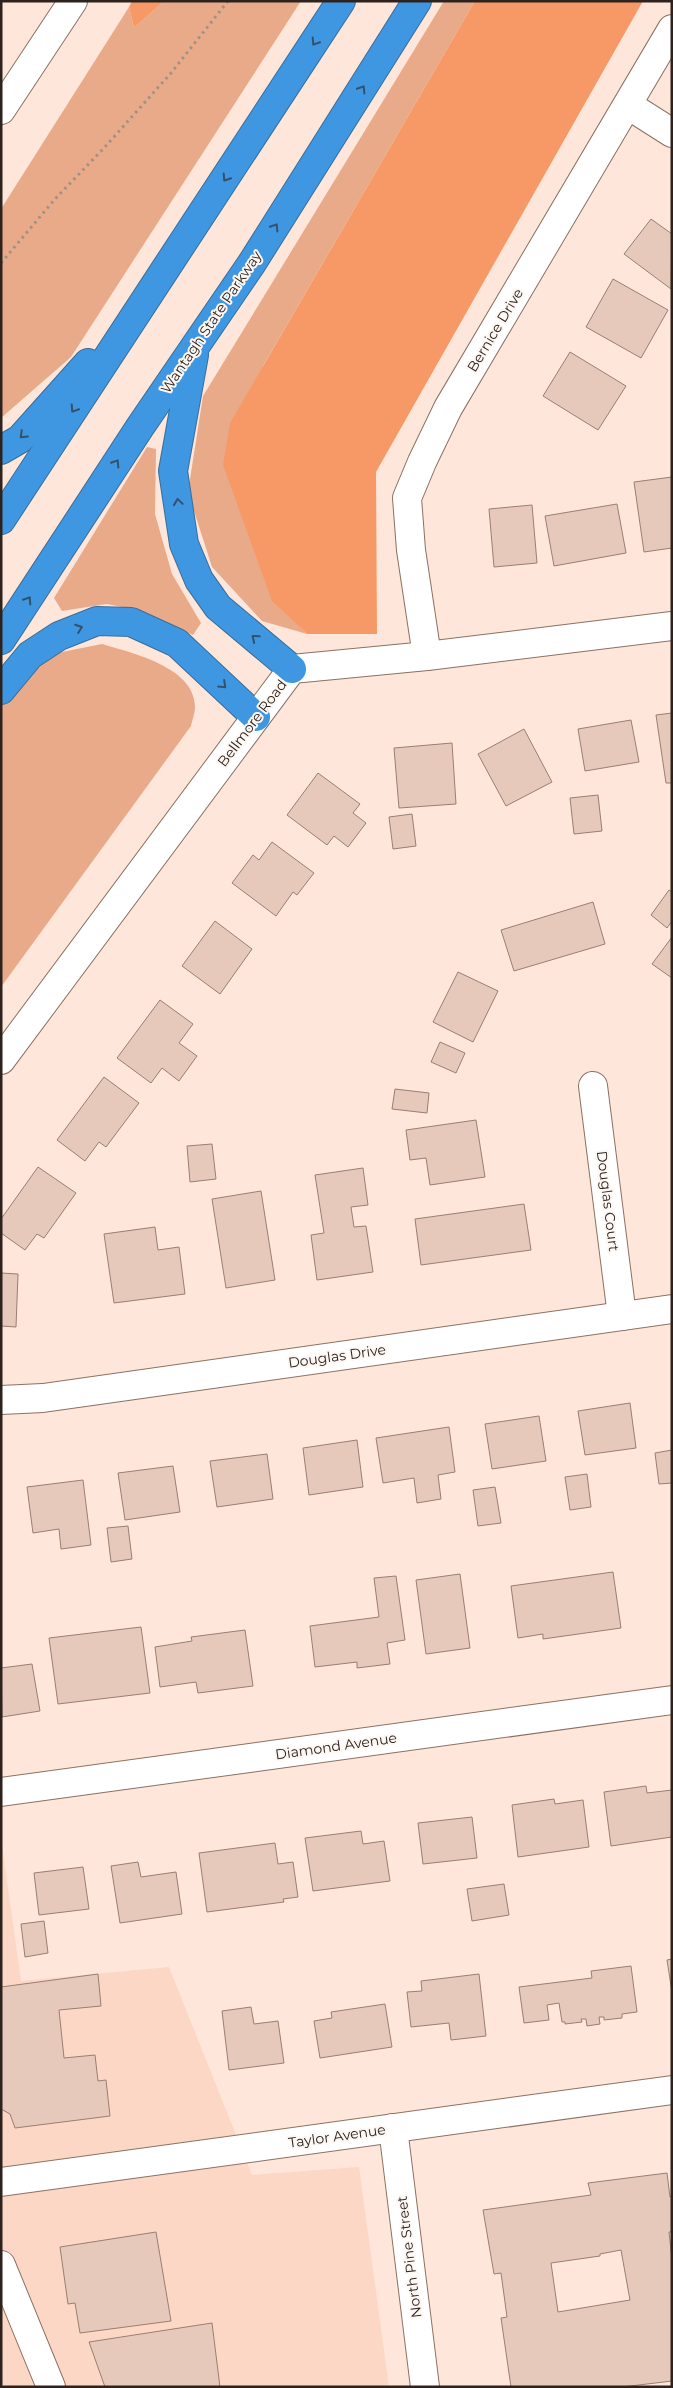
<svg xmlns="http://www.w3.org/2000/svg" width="673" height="2388" font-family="Montserrat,sans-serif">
<rect width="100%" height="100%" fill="#fee6da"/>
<polygon fill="#fcd7c5" points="1,1838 21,1981 169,1967 252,2175 359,2167 389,2387 4,2387 1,2381"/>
<g fill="#e9aa8a">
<polygon points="164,1 301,1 71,357 1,418 1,209 129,7 134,28"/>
<polygon points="444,1 475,1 263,366 272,600 307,634 262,621 212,567 188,492 203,396"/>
<polygon points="147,447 156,449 155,514 172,574 201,623 193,635 137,610 107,604 62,611 54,598"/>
<path d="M102,644C132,653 195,667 195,707C195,713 192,721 191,726L1,987V703L17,681L57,653Z"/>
</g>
<g fill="#f69967">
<polygon points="132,1 164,1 134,28 129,7"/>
<polygon points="475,1 643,1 376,472 377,634 307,634 272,601 223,465 230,423"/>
</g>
<g fill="#e6c9bb" stroke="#997f72" fill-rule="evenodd">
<polygon points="651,219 672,234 671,289 624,254"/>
<polygon points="613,279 668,310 641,358 586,327"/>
<polygon points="570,352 626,386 598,430 543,396"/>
<polygon points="672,477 672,548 644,552 634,482"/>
<polygon points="617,504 626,553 554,566 545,516"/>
<polygon points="532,505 537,563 494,567 489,509"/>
<polygon points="672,713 672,783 666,783 656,715"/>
<polygon points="631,720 639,762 585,771 578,729"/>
<polygon points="524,729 552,782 506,806 478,754"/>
<polygon points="452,743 456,804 399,808 394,748"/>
<polygon points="318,773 360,804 353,813 366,823 348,847 334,836 327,845 287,815"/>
<polygon points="598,795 602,831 574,834 570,798"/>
<polygon points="412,814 416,846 393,849 389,817"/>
<polygon points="272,842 314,873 297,895 293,892 276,916 232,883 253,855 259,860"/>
<polygon points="669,890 672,892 672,921 667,928 651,915"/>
<polygon points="593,902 605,944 514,971 501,930"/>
<polygon points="215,921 252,949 220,994 182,966"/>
<polygon points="672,937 672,978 652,964"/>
<polygon points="458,972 498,991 473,1042 433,1022"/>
<polygon points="160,1000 193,1024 179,1043 197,1056 179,1081 162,1068 151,1083 117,1058"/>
<polygon points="440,1042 465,1053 456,1073 431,1062"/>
<polygon points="104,1077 139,1103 106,1147 99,1142 85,1161 57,1140"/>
<polygon points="395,1089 429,1093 427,1113 392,1109"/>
<polygon points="476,1120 485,1177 430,1185 426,1158 410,1160 406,1130"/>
<polygon points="212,1144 216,1179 190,1182 187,1146"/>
<polygon points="38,1167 76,1193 44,1238 37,1234 25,1250 1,1233 1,1219"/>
<polygon points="363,1168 368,1205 351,1207 354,1227 366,1226 373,1272 317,1280 311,1235 324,1233 315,1175"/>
<polygon points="261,1191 275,1280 226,1288 212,1199"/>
<polygon points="524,1204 531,1250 421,1265 415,1219"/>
<polygon points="155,1227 158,1250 179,1247 185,1294 114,1303 104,1234"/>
<polygon points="1,1273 18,1274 16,1327 1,1326"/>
<polygon points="630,1403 636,1448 585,1455 578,1411"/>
<polygon points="539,1416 546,1461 492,1469 485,1424"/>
<polygon points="449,1427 455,1472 438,1475 441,1499 417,1503 414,1478 383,1483 376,1438"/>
<polygon points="357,1440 363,1487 309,1495 303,1448"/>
<polygon points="672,1450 672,1483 659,1484 655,1453"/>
<polygon points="267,1454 273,1499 217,1507 210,1461"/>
<polygon points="173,1466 180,1512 125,1520 118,1473"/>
<polygon points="587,1474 591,1507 570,1510 565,1477"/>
<polygon points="83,1480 91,1545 61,1549 59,1529 33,1533 27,1487"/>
<polygon points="495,1487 501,1523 478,1526 473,1490"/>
<polygon points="128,1526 132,1559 111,1562 107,1528"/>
<polygon points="613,1572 621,1628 543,1639 543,1634 518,1638 511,1586"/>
<polygon points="460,1574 470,1648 426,1654 416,1580"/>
<polygon points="396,1576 405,1640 387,1643 390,1664 357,1668 357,1662 315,1667 310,1626 379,1617 374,1578"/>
<polygon points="141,1627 150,1693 58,1704 49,1638"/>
<polygon points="245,1630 253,1686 198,1693 196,1682 160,1687 155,1647 192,1641 191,1637"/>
<polygon points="32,1664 40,1711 2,1717 1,1668"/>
<polygon points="646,1786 647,1793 672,1790 672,1837 611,1846 604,1792"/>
<polygon points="554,1799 555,1804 583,1800 589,1847 518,1857 512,1805"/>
<polygon points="472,1817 477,1858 423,1864 418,1823"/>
<polygon points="361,1831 363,1844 384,1841 390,1881 313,1891 305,1838"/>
<polygon points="275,1843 278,1864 293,1862 298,1897 283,1899 284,1902 207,1912 199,1853"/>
<polygon points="138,1862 141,1877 176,1872 182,1914 120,1923 111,1866"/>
<polygon points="83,1867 89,1909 39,1915 34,1873"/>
<polygon points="504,1884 509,1915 472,1921 467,1889"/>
<polygon points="44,1921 48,1953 25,1957 21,1924"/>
<polygon points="672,1959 672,1992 667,1960"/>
<polygon points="631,1966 637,2012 622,2014 622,2018 604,2020 604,2017 599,2017 600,2024 587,2026 586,2019 581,2019 582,2022 565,2024 565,2022 562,2022 559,2003 547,2005 549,2020 524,2023 519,1987 592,1978 591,1971"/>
<polygon points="98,1974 101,2006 59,2010 64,2058 95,2055 98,2081 106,2080 110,2116 15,2128 10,2114 1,2109 1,1987"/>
<polygon points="479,1974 486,2036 451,2040 449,2023 411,2027 407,1992 422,1991 421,1981"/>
<polygon points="385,2004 392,2047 320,2058 314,2021 332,2018 331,2012"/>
<polygon points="251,2007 254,2024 278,2021 284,2063 229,2070 222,2011"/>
<path d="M667,2173L670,2197L672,2196V2232H669L672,2259V2381L622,2387H511L501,2318L507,2317L501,2273L494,2274L483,2210L591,2195L588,2183ZM621,2250L630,2300L558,2312L551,2263L600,2256V2254Z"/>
<polygon points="156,2232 171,2321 80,2333 75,2303 68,2304 60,2247"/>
<polygon points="212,2323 220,2387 105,2387 89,2342"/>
</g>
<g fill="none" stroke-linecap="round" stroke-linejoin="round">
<defs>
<g id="minor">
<polyline points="628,105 672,133"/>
<polyline points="427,656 411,550 407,498 422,462 448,408 672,29"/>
<polyline points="593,1086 622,1316"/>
<polyline points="1,1400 43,1398 672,1309"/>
<polyline points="1,1792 672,1700"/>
<polyline points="393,2128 425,2387"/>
<polyline points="1,2182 672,2090"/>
<polyline points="1,2265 51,2387"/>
</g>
<polyline id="tertiary" points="1,110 73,1"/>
<polyline id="secondary" points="1,1060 292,669 427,656 672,626"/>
<g id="motorway">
<polyline points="194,355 173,471 184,544 199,580 218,607 292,669"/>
<polyline points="1,450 20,439 88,363"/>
<polyline points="1,520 341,1"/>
<polyline points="1,640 140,427 252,263 417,1"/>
<polyline points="1,690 30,655 59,636 97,621 131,622 177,643 256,717"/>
</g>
</defs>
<use href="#minor" stroke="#8b7164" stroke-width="30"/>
<use href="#tertiary" stroke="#8b7164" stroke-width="30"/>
<use href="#secondary" stroke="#8b7164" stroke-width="30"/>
<use href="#motorway" stroke="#386e9c" stroke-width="30"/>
<polyline stroke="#a29087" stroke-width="3" stroke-dasharray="2.5 4" stroke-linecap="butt" points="1,263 55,199 104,148 171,73 228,1"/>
<use href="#minor" stroke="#fff" stroke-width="28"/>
<use href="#tertiary" stroke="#fff" stroke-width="28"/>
<use href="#secondary" stroke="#fff" stroke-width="28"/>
<use href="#motorway" stroke="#3e97e0" stroke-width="28"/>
</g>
<defs><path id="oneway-chevron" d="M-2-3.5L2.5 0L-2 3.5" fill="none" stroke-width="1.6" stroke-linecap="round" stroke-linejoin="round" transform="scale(1.25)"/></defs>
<g stroke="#34516b">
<use href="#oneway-chevron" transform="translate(315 42) rotate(123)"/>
<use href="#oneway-chevron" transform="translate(362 89) rotate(-58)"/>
<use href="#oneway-chevron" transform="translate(226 178) rotate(123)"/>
<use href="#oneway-chevron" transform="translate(275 227) rotate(-58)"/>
<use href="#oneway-chevron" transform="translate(74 409) rotate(123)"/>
<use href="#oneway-chevron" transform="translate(23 435) rotate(136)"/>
<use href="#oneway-chevron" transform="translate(116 463) rotate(-57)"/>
<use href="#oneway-chevron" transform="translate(178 502) rotate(-98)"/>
<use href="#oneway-chevron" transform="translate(28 600) rotate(-57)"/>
<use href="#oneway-chevron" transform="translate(79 628) rotate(-20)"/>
<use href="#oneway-chevron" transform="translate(255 638) rotate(-140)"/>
<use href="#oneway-chevron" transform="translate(223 685) rotate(43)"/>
</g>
<g text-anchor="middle" stroke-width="4" stroke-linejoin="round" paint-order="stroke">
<g font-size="14" fill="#2d221d" stroke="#fdf7f4">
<text transform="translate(211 322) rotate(-56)" y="5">Wantagh State Parkway</text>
<text transform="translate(495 330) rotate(-59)" y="5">Bernice Drive</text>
<text transform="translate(252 723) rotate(-53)" y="5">Bellmore Road</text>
<text transform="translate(608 1201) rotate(83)" y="5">Douglas Court</text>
<text transform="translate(337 1356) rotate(-8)" y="5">Douglas Drive</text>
<text transform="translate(336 1746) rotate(-8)" y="5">Diamond Avenue</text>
<text transform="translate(337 2136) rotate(-8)" y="5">Taylor Avenue</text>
<text transform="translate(409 2257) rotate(-97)" y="5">North Pine Street</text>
</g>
</g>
<rect width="673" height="2388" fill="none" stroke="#2d221d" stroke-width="5"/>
</svg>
